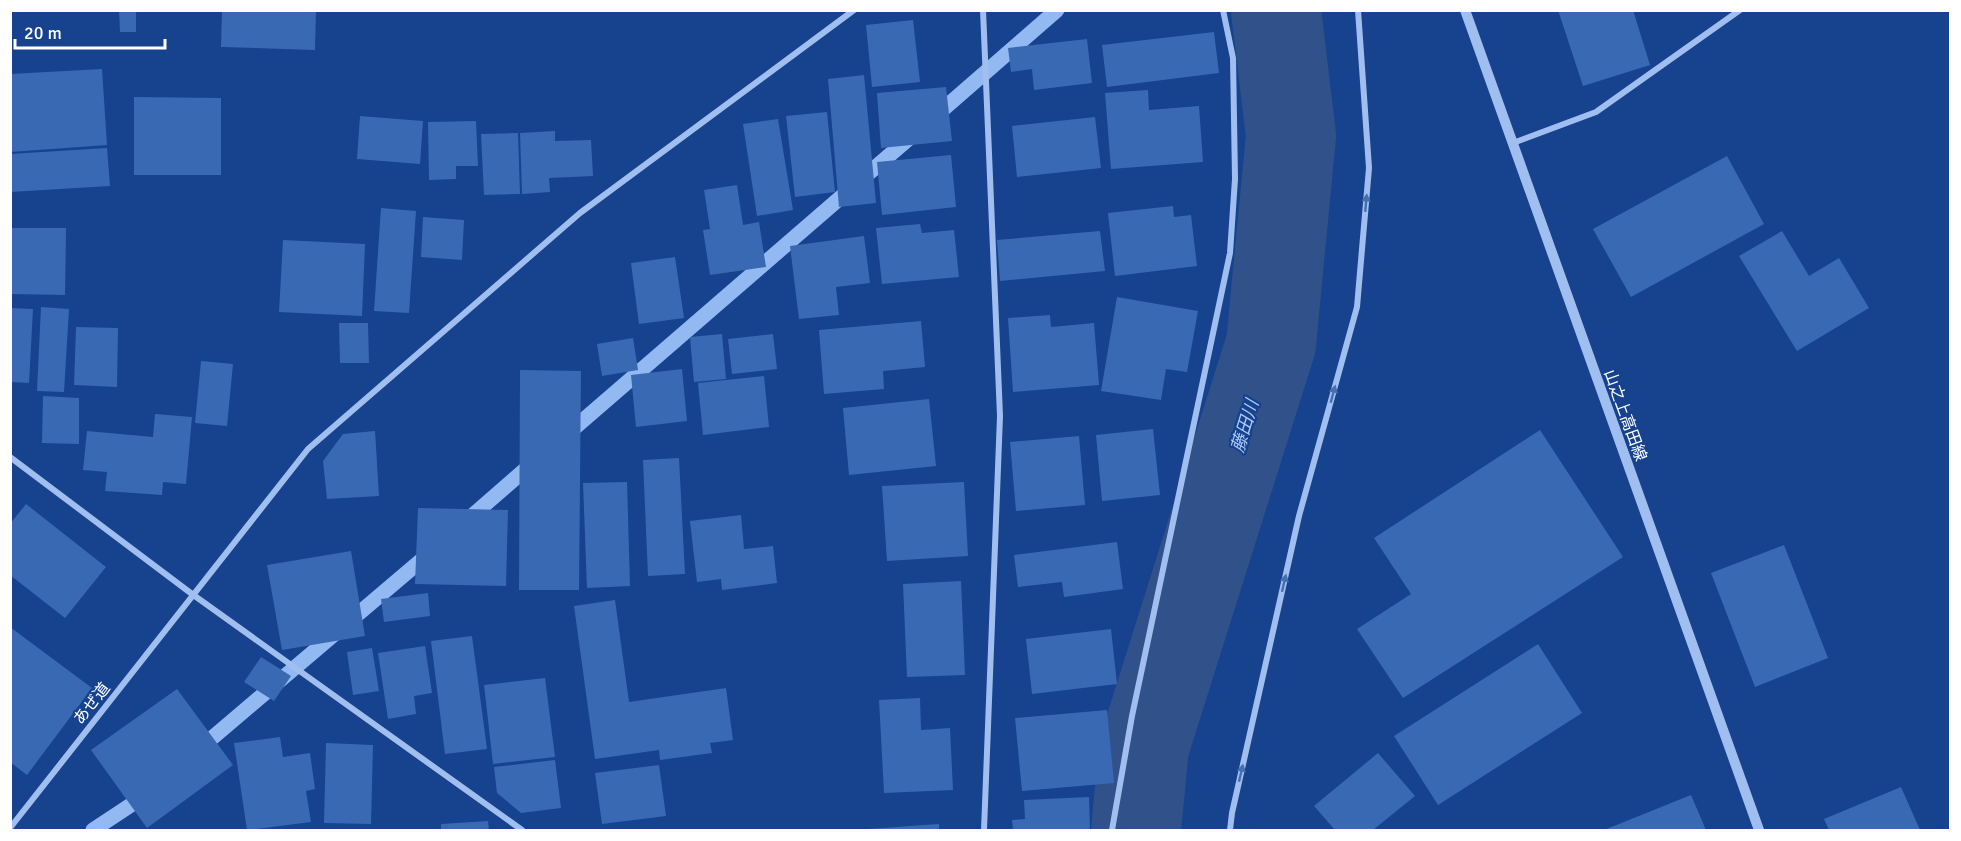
<svg xmlns="http://www.w3.org/2000/svg" width="1961" height="841" font-family="Signika,'Noto Sans JP',sans-serif">
<rect width="100%" height="100%" fill="#16428e"/>
<g fill="none" stroke-linecap="round" stroke-linejoin="round">
<g stroke="#93b9f3" stroke-width="15">
<polyline points="933,118 1057,10"/>
<polyline points="565,436 914,134"/>
<polyline points="465,522 535,461"/>
<polyline points="198,750 431,552"/>
<polyline points="93,830 146,795"/>
</g>
<polyline stroke="#31518a" stroke-width="90" points="1136,830 1144,747 1271,344 1291,136 1276,10"/>
</g>
<g fill="#3a69b4">
<polygon points="119,10 136,10 136,32 120,32"/>
<polygon points="222,10 316,10 315,50 221,47"/>
<polygon points="1558,10 1633,10 1650,65 1583,86"/>
<polygon points="913,20 920,82 872,87 866,25"/>
<polygon points="1214,32 1219,73 1107,87 1102,45"/>
<polygon points="1087,39 1092,83 1034,90 1032,69 1011,72 1008,48"/>
<polygon points="102,69 107,145 10,152 10,74"/>
<polygon points="864,75 876,203 839,207 828,79"/>
<polygon points="946,87 952,141 881,148 877,93"/>
<polygon points="1148,90 1149,110 1199,106 1203,162 1111,169 1105,93"/>
<polygon points="134,97 221,98 221,175 134,175"/>
<polygon points="827,112 835,192 795,197 786,116"/>
<polygon points="360,116 423,121 420,164 357,159"/>
<polygon points="1095,117 1101,168 1017,177 1012,126"/>
<polygon points="778,119 793,210 757,216 743,124"/>
<polygon points="476,121 478,166 456,166 456,179 429,180 428,122"/>
<polygon points="555,131 555,141 591,140 593,176 549,178 550,192 522,194 520,133"/>
<polygon points="518,133 520,194 484,195 481,134"/>
<polygon points="107,148 110,186 10,192 10,154"/>
<polygon points="951,155 956,207 882,215 877,162"/>
<polygon points="1727,156 1764,224 1631,297 1593,229"/>
<polygon points="737,185 743,225 759,222 766,267 710,275 703,230 710,229 704,190"/>
<polygon points="1173,206 1174,217 1191,215 1197,266 1115,276 1108,213"/>
<polygon points="381,208 416,211 409,313 374,311"/>
<polygon points="423,217 464,220 462,260 421,257"/>
<polygon points="920,224 922,233 954,230 959,277 882,284 876,228"/>
<polygon points="10,228 66,228 65,295 10,294"/>
<polygon points="1100,231 1105,271 1000,281 997,240"/>
<polygon points="1782,231 1809,276 1839,258 1869,308 1797,351 1739,256"/>
<polygon points="864,236 870,283 836,287 839,315 799,319 790,246"/>
<polygon points="283,240 365,244 362,316 279,312"/>
<polygon points="675,257 684,318 639,324 631,263"/>
<polygon points="1117,297 1198,311 1187,372 1166,369 1161,400 1101,391"/>
<polygon points="41,307 69,309 64,392 37,391"/>
<polygon points="10,308 33,309 29,383 10,382"/>
<polygon points="1050,315 1051,327 1094,323 1099,385 1013,392 1008,318"/>
<polygon points="921,321 925,367 883,371 884,389 824,394 819,330"/>
<polygon points="339,323 368,323 369,363 340,363"/>
<polygon points="76,327 118,328 117,387 74,385"/>
<polygon points="722,334 726,379 694,382 690,337"/>
<polygon points="773,334 777,369 732,374 728,339"/>
<polygon points="633,338 638,370 602,376 597,344"/>
<polygon points="201,361 233,364 227,426 195,423"/>
<polygon points="682,369 687,421 636,427 631,375"/>
<polygon points="520,370 581,371 579,590 519,590"/>
<polygon points="764,376 769,427 703,435 698,383"/>
<polygon points="43,396 79,398 79,444 42,443"/>
<polygon points="929,399 936,466 849,475 843,408"/>
<polygon points="155,414 192,417 186,484 163,482 162,495 105,491 107,472 83,470 87,431 153,437"/>
<polygon points="1153,429 1160,495 1102,501 1096,435"/>
<polygon points="1540,430 1623,557 1403,698 1357,629 1411,594 1374,538"/>
<polygon points="375,431 379,496 327,499 323,461 343,434"/>
<polygon points="1079,436 1085,505 1016,511 1010,442"/>
<polygon points="679,458 685,574 648,576 643,460"/>
<polygon points="627,482 630,586 587,588 583,483"/>
<polygon points="964,482 968,556 887,561 882,486"/>
<polygon points="26,504 106,567 65,618 10,575 10,524"/>
<polygon points="418,508 508,510 506,586 415,584"/>
<polygon points="741,515 744,549 773,546 777,583 722,590 721,579 697,582 690,521"/>
<polygon points="1117,542 1123,589 1064,597 1062,582 1018,587 1014,555"/>
<polygon points="1784,545 1828,658 1755,687 1711,573"/>
<polygon points="351,551 365,636 282,650 267,565"/>
<polygon points="961,581 965,675 907,677 903,584"/>
<polygon points="428,593 430,616 384,622 381,599"/>
<polygon points="615,600 629,702 726,688 733,740 710,743 712,753 660,760 659,750 595,759 574,606"/>
<polygon points="10,627 92,688 27,775 10,762"/>
<polygon points="1111,629 1117,684 1032,694 1026,639"/>
<polygon points="472,636 487,749 445,754 431,641"/>
<polygon points="1538,644 1582,713 1438,805 1394,736"/>
<polygon points="425,646 432,693 414,696 416,714 388,719 378,653"/>
<polygon points="372,648 379,691 353,695 347,652"/>
<polygon points="261,657 291,676 274,701 244,682"/>
<polygon points="545,678 555,757 493,764 484,685"/>
<polygon points="177,689 233,765 147,828 91,750"/>
<polygon points="920,698 921,730 950,728 953,790 884,793 879,700"/>
<polygon points="1107,710 1114,783 1022,791 1015,718"/>
<polygon points="280,737 283,757 310,753 315,789 306,791 311,822 247,830 234,743"/>
<polygon points="326,743 373,745 371,824 324,823"/>
<polygon points="1378,753 1415,796 1373,830 1335,830 1314,806"/>
<polygon points="555,760 561,808 521,813 497,793 494,767"/>
<polygon points="659,765 666,816 602,824 595,773"/>
<polygon points="1901,787 1920,830 1829,830 1824,819"/>
<polygon points="1691,795 1706,830 1604,830"/>
<polygon points="1089,797 1090,830 1013,830 1012,820 1025,819 1024,800"/>
<polygon points="488,821 489,830 441,830 441,824"/>
<polygon points="939,824 939,830 868,830 868,829"/>
</g>
<g fill="none" stroke-linecap="round" stroke-linejoin="round">
<g stroke="#a0bff0" stroke-width="6">
<polyline points="983,10 1000,416 984,830"/>
<polyline points="1513,143 1596,112 1740,10"/>
<polyline points="10,457 192,594 522,830"/>
<polyline points="10,828 308,449 580,213 854,10"/>
<polyline points="1112,830 1132,716 1230,253 1235,179 1233,58 1223,10"/>
<polyline points="1230,830 1232,813 1299,516 1357,307 1369,168 1358,10"/>
</g>
<polyline stroke="#a0bff0" stroke-width="10" points="1465,10 1759,830"/>
</g>
<defs><path id="oneway-solid" d="M-6-.8H1V-3.2L6.5 0L1 3.2V.8H-6Z" transform="scale(1.5)"/></defs>
<g fill="#466eb0">
<use href="#oneway-solid" transform="translate(1366 203) rotate(-85)"/>
<use href="#oneway-solid" transform="translate(1333 394) rotate(-75)"/>
<use href="#oneway-solid" transform="translate(1284 583) rotate(-77)"/>
<use href="#oneway-solid" transform="translate(1241 773) rotate(-77)"/>
</g>
<g text-anchor="middle" stroke-width="4.5" stroke-linejoin="round" paint-order="stroke">
<g font-size="16" fill="#fff" stroke="#16428e">
<text transform="translate(1626 415) rotate(70)" y="6">山之上高田線</text>
<text transform="translate(91 703) rotate(-52)" y="6">あぜ道</text>
</g>
<g font-size="18" font-style="italic" fill="#accaf7" stroke="#16428e">
<text transform="translate(1245 426) rotate(-73)" y="6">藤田川</text>
</g>
</g>
<rect width="1961" height="841" fill="none" stroke="#ffffff" stroke-width="24"/>
<path d="M15 39v9h150v-9" fill="none" stroke="#ffffff" stroke-width="3"/>
<text x="24" y="39" font-size="18" fill="#ffffff" stroke="#16428e" stroke-width="4.5" paint-order="stroke">20 m</text>
</svg>
